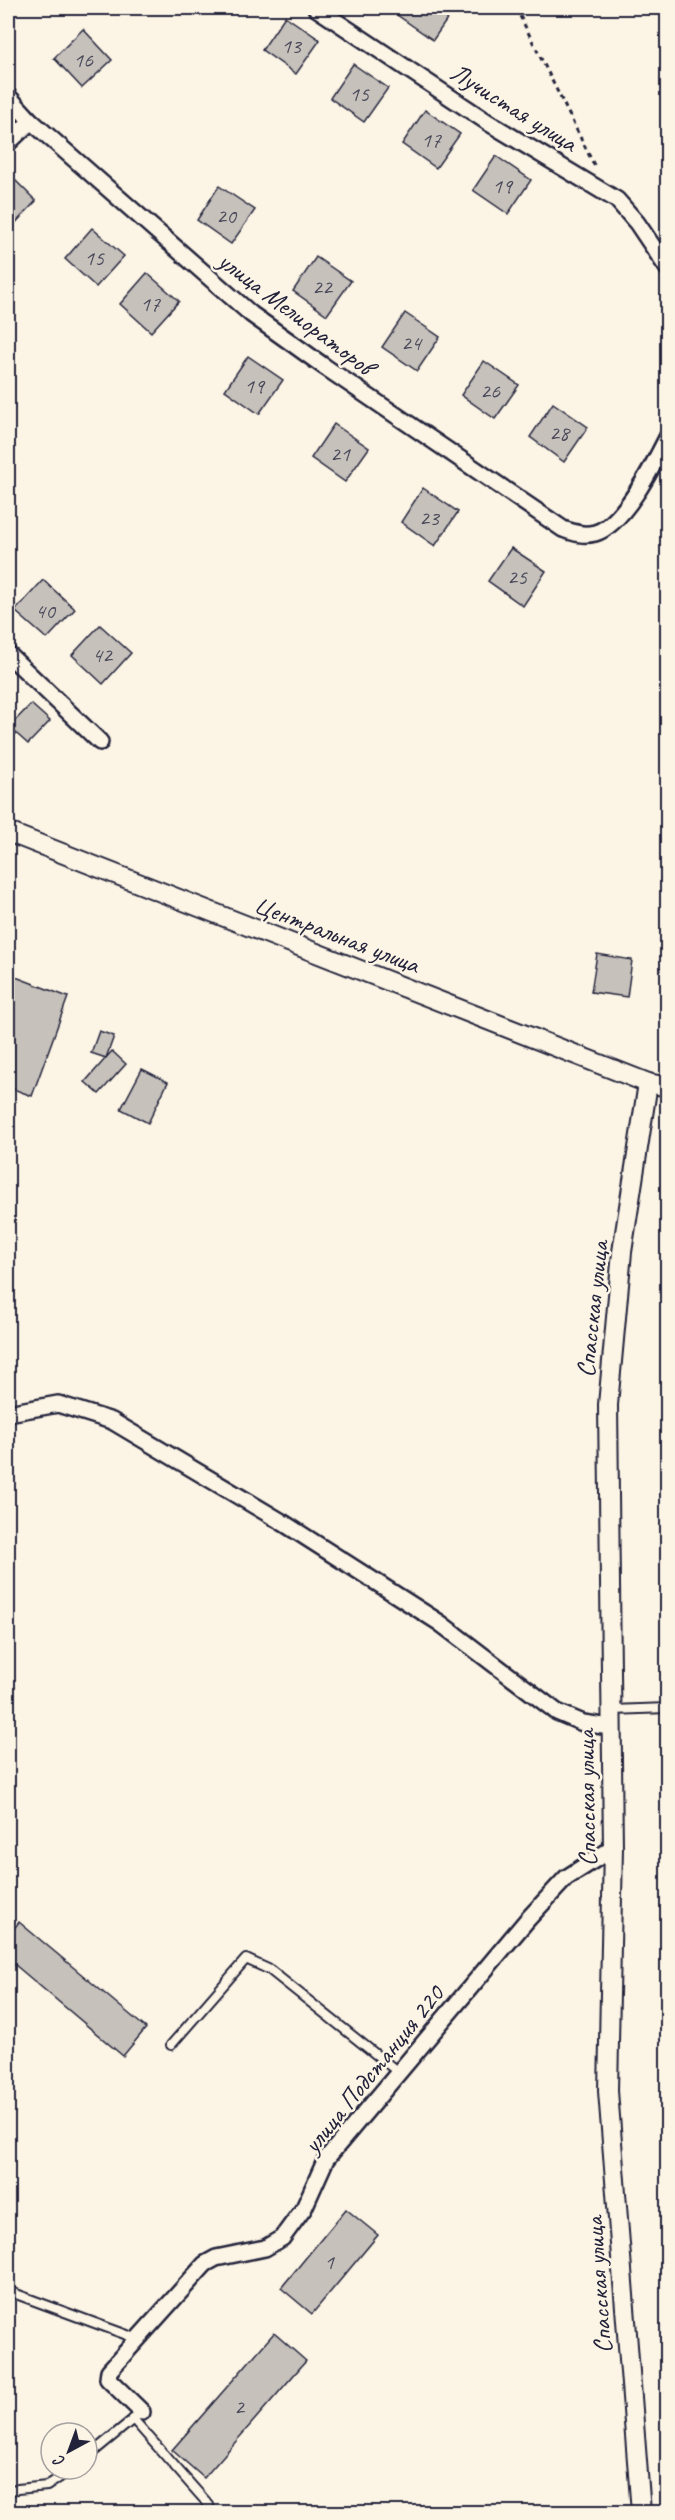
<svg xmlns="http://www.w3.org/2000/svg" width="675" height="2520" font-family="Caveat,sans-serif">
<rect width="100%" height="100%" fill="#fcf5e5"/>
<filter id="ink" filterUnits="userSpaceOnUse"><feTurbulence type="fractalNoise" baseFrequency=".0167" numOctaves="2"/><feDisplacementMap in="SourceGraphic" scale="12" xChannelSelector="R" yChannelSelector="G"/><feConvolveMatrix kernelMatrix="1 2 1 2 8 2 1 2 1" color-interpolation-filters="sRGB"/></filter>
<g filter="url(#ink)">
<g fill="#c6c1bb" stroke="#22223b" stroke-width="1.5">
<polygon points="387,8 455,8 433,40"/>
<polygon points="285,16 320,40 296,74 262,50"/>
<polygon points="83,29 112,60 82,88 54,58"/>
<polygon points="353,64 388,88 364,122 330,98"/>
<polygon points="425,110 460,134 436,168 402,144"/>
<polygon points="496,156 531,180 508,214 473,190"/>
<polygon points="8,173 36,201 8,231"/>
<polygon points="219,186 255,210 231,244 197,220"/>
<polygon points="92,228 124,256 96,287 65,259"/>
<polygon points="316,257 351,281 327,315 293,291"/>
<polygon points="147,273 179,301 151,332 120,304"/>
<polygon points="405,313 440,337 417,371 382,347"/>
<polygon points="248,356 283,380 259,414 225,390"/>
<polygon points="484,361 519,385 495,419 461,395"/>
<polygon points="553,403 588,427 564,462 530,437"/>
<polygon points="334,424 369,448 345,482 311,458"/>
<polygon points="423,488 458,512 435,546 401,522"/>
<polygon points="511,548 546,571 523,606 488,581"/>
<polygon points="43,580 75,609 47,639 15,611"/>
<polygon points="100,625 131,653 103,684 72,655"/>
<polygon points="31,704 50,721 28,744 9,727"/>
<polygon points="597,954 632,960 627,997 591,992"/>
<polygon points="8,974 68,997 32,1096 8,1087"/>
<polygon points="99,1031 114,1036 106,1058 91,1053"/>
<polygon points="112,1051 126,1064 99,1094 85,1082"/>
<polygon points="142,1069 168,1082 148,1123 121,1109"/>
<polygon points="19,1922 146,2028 123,2056 8,1959 8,1936"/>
<polygon points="346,2209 378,2235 312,2314 281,2288"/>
<polygon points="274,2333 306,2361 204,2478 172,2450"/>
</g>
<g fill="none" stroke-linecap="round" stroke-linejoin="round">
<defs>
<g id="service">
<polyline points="612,1710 668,1708"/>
<polyline points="171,2045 246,1959 270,1970 398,2072"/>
<polyline points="8,2291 138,2339"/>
<polyline points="133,2419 209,2505"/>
<polyline points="87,2457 137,2416"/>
<polyline points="8,2490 47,2486 72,2469"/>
</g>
<g id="minor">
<polyline points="316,8 489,123 617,200 637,223 668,269"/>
<path d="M8,96L31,121L251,314L325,367L563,529C575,533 583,536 595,533C624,525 655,462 668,436"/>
<polyline points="8,143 31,121"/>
<polyline points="8,654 100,742"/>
<polyline points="8,1413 58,1404 112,1421 282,1522 440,1623 557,1712 583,1723 610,1727"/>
<polyline points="142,2412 108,2379 109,2371 205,2264 216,2258 265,2248 282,2238 304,2208 326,2159 527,1920 566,1878 613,1848"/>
</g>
<g id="tertiary">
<polyline points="8,832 648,1083 668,1087"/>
<polyline points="641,2512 608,2091 613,1848 608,1405 622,1252 648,1083"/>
</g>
</defs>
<use href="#service" stroke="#22223b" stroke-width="12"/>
<use href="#minor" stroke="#22223b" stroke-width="20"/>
<use href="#tertiary" stroke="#22223b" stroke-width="22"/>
<polyline stroke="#22223b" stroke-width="3" stroke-dasharray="4.5 4.5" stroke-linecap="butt" points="516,8 595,167"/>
<use href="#service" stroke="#fcf5e5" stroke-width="8"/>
<use href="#minor" stroke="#fcf5e5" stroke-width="15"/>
<use href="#tertiary" stroke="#fcf5e5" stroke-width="18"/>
</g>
</g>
<g text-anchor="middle" stroke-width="5" stroke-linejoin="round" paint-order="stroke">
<g font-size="22" fill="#4b4a5b">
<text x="291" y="53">13</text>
<text x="83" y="67">16</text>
<text x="359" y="101">15</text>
<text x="431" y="147">17</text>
<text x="502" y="193">19</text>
<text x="226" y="223">20</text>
<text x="94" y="265">15</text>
<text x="322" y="294">22</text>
<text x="150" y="311">17</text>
<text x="411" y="350">24</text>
<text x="254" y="393">19</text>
<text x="490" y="398">26</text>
<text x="559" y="440">28</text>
<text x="340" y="461">21</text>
<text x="429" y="525">23</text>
<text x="517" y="584">25</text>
<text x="45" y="618">40</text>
<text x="102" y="662">42</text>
<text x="329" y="2269">1</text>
<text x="239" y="2414">2</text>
</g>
<g font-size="26" fill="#22223b" stroke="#fcf5e5">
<text transform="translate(514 107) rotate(32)" y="9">Лучистая улица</text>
<text transform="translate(296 313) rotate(37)" y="9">улица Мелиораторов</text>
<text transform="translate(337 934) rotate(21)" y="9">Центральная улица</text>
<text transform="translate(592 1309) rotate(-84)" y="9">Спасская улица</text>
<text transform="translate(586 1798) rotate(-91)" y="9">Спасская улица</text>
<text transform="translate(373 2069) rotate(-51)" y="9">улица Подстанция 220</text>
<text transform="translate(598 2285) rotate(-94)" y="9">Спасская улица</text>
</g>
</g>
<rect width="675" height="2520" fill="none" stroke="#fcf5e5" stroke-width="30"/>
<rect x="15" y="15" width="645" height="2490" fill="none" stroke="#22223b" stroke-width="2" filter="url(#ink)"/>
<g transform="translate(69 2451) rotate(221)"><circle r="28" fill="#fcf5e5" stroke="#a5a1a1" stroke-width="1.5"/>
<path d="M0-4.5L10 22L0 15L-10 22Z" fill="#22223b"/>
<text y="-9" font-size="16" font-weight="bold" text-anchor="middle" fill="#22223b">С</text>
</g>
</svg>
